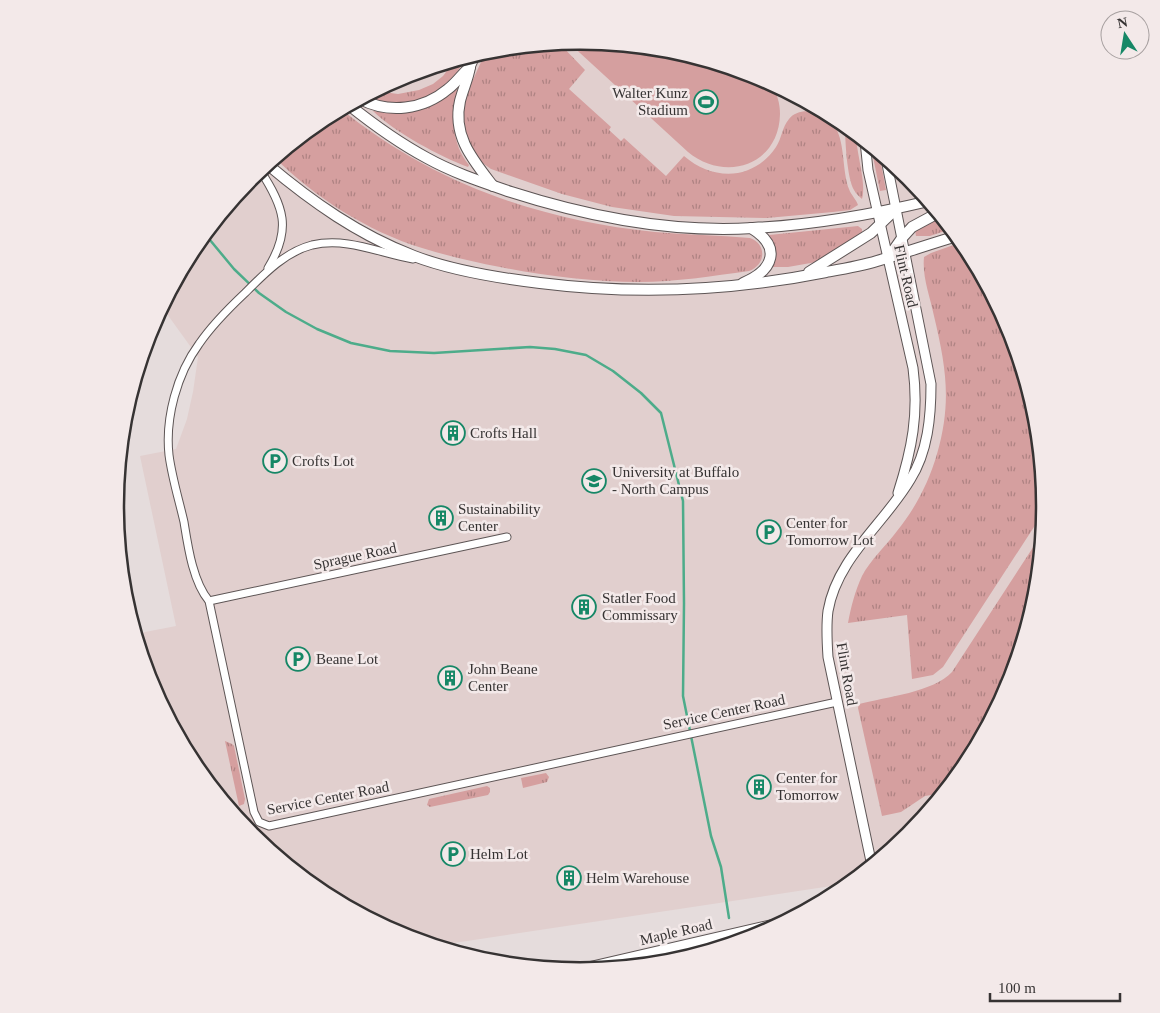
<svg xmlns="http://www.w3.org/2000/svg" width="1160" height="1013" viewBox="0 0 1160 1013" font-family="'Times New Roman',serif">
<defs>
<pattern id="grass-tufts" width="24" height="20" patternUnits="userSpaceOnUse" patternTransform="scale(1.25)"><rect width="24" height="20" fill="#d59f9f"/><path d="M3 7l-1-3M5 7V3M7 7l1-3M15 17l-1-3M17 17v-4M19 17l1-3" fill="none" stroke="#ae8282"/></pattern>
</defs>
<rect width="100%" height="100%" fill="#e5dcdc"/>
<!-- built -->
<path fill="#e1cfce" d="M580,41L671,50L758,77L839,120L909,178L967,248L1010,329L1036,416L1045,507L1036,598L1010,685L967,765L909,836L851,883L434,946L402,936L321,893L251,835L193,765L150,684L135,634L176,626L140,456L176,449L187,419L193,392L198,357L162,307L193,248L251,177L322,120L402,77L490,50Z"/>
<!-- grass -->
<g fill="url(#grass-tufts)">
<path d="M559,43L585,70L569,89L611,127L609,130L621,141L624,138L666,176L684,156C713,181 753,181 776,147C782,138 782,127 789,119C794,112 805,110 813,112C850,120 839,161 849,189C851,195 856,199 858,205L850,210L833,212L767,218L674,216L612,207L562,194L491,169L474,157L461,123L466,95L486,51Z"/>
<path d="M466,57C446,97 412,110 369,99L370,97L366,96L376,91L398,94L419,90L433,84L443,76L455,60Z"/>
<path d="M456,89L458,91C452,117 451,143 469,165L468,167C441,157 394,132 373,111C378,111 384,113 389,113C415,114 436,106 456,89Z"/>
<path d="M341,109C432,183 539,220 655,232C686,235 718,235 750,238C767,244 766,265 749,271C712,276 676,282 639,282C593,282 545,276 500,267C474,262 448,256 422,248C367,231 316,198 275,158L322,120Z"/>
<path d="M845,125L856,134C856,152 867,185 862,199C859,196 856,194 854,190C847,178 845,140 845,125Z"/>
<path d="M871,147L879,153L886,190L880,191Z"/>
<path d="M941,216L951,229L930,236H916L915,230Z"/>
<path d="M858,226L862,229V234L822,261L788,267H772C776,254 776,247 769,235Z"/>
<path d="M962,242L967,248L1010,329L1036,415L1034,430L1039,445L1045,507V510L943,667L933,675L912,679L907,615L848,623C851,607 855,591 862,576C871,559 886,546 897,531C915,509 929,482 937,454C952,402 946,367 934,316C930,296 922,277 924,257L931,253Z"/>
<path d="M1043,532L1036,598L1010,685L967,765L944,793L925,796L901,812L882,816L858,708L859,704C886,697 934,692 952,672Z"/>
<path d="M225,741L232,744L234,746L245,799L244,804L239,806Z"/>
<path d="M546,773L549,777L547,782L523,788L521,778Z"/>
<path d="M487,786L490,788V792L488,795L430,807L427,805L429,799Z"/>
</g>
<!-- garden -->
<path fill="#d59f9f" d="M580,41L671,50L758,77C763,79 768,81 771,85C777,92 780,104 780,114C779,165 726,183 688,152L568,42Z"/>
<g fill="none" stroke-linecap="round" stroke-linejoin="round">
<!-- stream -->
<path stroke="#4dac8a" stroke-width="2.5" d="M205,234L234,269L259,293L286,312L317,329L351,343L390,351L434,353L530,347L555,349L586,355L613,371L641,393L661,413L683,501L684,603L683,696L711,836L721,867L729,918"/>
<!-- minor casing -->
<g stroke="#5d5555" stroke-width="9">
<g id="minor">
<path d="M260,170C284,207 292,229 268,268"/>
<path d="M413,259C379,253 347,237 312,245C285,252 264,274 245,293C228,309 212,325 199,344C177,374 165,418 169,455C172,478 179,500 184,522C188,547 193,582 209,601L254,812L259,822L269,826L837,702"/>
<path d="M209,601L507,537"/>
</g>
</g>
<!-- tertiary casing -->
<g stroke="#5d5555" stroke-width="11">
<g id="tertiary">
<path d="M470,67L476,54"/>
<path d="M865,141L868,170L913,368C919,414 912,449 898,493"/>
<path d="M872,866L828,657C827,642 826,626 828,611C837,558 884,524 910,480C928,452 931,416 931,384L886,159"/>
</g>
</g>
<!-- secondary casing -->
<g stroke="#5d5555" stroke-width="12">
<g id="secondary">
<path d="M470,67C468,79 463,89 460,101C452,136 473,160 493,186"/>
<path d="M360,99C389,114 423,110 448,89C456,83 462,74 470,67"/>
<path d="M349,105C374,125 399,143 427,158C454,173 482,182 511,192C589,217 671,233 753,228C813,225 870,215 929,201"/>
<path d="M267,164C312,202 359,235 414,256C453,271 498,278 540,283C635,295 731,291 826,272C843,269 861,266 877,261C904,253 930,244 957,236"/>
<path d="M888,258L902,238L912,227L938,213"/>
<path d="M809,272L871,233L896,209"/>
<path d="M743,283C774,270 782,247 751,228"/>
<path d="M573,971L785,922"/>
</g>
</g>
<!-- minor -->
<use href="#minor" stroke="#fff" stroke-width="7"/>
<!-- tertiary -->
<use href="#tertiary" stroke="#fff" stroke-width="9"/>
<!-- secondary -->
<use href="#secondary" stroke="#fff" stroke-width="10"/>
</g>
<!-- icons -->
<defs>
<g id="stadium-ring" transform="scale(1.25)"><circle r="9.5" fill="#f3e9e9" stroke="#168766" stroke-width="1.5"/><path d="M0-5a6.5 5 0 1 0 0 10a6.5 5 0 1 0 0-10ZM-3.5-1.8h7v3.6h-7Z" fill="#168766"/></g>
<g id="building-ring" transform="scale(1.25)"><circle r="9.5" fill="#f3e9e9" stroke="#168766" stroke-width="1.5"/><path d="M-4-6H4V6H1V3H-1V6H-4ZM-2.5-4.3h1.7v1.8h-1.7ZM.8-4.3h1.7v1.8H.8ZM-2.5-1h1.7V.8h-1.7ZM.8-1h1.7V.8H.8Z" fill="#168766"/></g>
<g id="parking-ring" transform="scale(1.25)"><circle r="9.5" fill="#f3e9e9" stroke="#168766" stroke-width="1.5"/><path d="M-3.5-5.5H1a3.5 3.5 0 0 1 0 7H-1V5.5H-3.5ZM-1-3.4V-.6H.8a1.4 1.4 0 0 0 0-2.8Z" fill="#168766"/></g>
<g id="university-ring" transform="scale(1.25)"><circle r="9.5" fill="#f3e9e9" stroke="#168766" stroke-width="1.5"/><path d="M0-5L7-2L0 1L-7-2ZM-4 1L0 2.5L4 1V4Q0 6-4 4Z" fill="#168766"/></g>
</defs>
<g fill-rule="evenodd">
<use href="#stadium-ring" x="706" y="102"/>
<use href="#building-ring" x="453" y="433"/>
<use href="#parking-ring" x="275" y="461"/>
<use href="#university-ring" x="594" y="481"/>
<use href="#building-ring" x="441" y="518"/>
<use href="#parking-ring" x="769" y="532"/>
<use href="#building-ring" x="584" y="607"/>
<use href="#parking-ring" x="298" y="659"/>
<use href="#building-ring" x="450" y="678"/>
<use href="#building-ring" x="759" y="787"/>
<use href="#parking-ring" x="453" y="854"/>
<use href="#building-ring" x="569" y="878"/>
</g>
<g text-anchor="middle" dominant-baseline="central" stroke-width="5" stroke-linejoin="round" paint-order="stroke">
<!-- poi labels -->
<g font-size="15" fill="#363333" stroke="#f3e9e9" text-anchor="start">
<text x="688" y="93" text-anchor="end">Walter Kunz<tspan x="688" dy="17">Stadium</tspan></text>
<text x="470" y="433">Crofts Hall</text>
<text x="292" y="461">Crofts Lot</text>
<text x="612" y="472">University at Buffalo<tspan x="612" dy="17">- North Campus</tspan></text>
<text x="458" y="509">Sustainability<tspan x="458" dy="17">Center</tspan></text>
<text x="786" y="523">Center for<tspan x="786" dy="17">Tomorrow Lot</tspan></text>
<text x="602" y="598">Statler Food<tspan x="602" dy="17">Commissary</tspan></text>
<text x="316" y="659">Beane Lot</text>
<text x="468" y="669">John Beane<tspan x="468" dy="17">Center</tspan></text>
<text x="776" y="778">Center for<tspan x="776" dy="17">Tomorrow</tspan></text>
<text x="470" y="854">Helm Lot</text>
<text x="586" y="878">Helm Warehouse</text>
</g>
<!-- street labels -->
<g font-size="15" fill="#363333" stroke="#f3e9e9">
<text transform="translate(906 276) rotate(77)">Flint Road</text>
<text transform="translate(355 556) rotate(-12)">Sprague Road</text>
<text transform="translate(847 674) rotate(80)">Flint Road</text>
<text transform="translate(724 712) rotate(-12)">Service Center Road</text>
<text transform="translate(328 798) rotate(-11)">Service Center Road</text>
<text transform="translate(676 932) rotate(-13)">Maple Road</text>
</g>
</g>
<!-- crop -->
<path d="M0 0H1160V1013H0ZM124 506a456 456 0 1 1 912 0a456 456 0 1 1-912 0Z" fill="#f3e9e9" fill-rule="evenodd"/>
<path fill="none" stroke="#363333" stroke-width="2.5" d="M124 506a456 456 0 1 1 912 0a456 456 0 1 1-912 0Z"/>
<!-- north arrow -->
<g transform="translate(1125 35) rotate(348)"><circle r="24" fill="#f3e9e9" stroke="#a7a0a0"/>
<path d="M0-4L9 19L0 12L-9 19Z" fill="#168766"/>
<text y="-8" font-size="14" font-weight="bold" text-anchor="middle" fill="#363333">N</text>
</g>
<!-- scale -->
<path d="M990 993v8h130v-8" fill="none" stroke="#363333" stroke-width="2.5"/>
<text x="998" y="993" font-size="15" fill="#363333" stroke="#f3e9e9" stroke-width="4" paint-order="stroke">100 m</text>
</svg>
